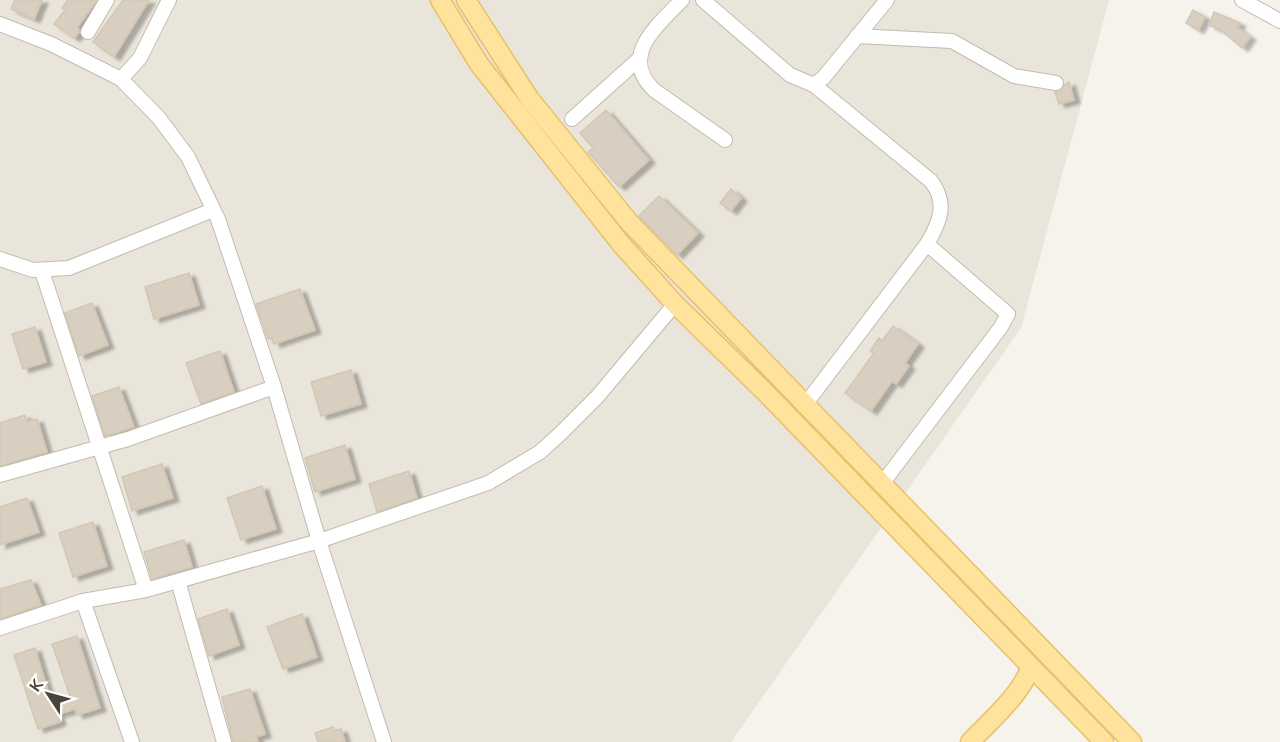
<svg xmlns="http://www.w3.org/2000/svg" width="1280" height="742" viewBox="0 0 1280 742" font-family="'Nunito Sans',sans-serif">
<defs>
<filter id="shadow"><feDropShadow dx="6" dy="3.5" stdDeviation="1.5" flood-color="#0004"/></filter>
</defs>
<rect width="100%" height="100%" fill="#f6f3ec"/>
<!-- residential -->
<path fill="#eae5da" d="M0,0H1109L1021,328L731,742H0Z"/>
<!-- building -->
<g fill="#d8cfc1" stroke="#d3c7b4" stroke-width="1.5" filter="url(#shadow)">
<path d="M15,0H42L34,19L11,9Z"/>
<path d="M68,0H97L78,26L79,32L74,38L54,24L65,10L62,8Z"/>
<path d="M123,0H149L114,57L93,42Z"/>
<path d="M1193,10L1205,17L1198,30L1186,23Z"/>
<path d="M1214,12L1240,23L1237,27L1250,37L1242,48L1222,31L1209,25Z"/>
<path d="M1069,82L1074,100L1059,104L1055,92Z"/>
<path d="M606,110L649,160L619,187L588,152L593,148L580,133Z"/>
<path d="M731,189L741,198L731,211L720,203Z"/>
<path d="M659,196L698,233L677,255L639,216Z"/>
<path d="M189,273L199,305L154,319L145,287Z"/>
<path d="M300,289L315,330L274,344L272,338L268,339L256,304Z"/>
<path d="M92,303L108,345L79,356L65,313Z"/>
<path d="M893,326L918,344L905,363L909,366L896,384L892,381L871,411L845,393L874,353L870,351L879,338L882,341Z"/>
<path d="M35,327L46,362L23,369L12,334Z"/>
<path d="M220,351L234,392L201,404L186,363Z"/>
<path d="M351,370L361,404L321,416L311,382Z"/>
<path d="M119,387L134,427L105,436L92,396Z"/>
<path d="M25,415L27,422L37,419L47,452L0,466V423Z"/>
<path d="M345,445L355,479L315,492L305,458Z"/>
<path d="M162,464L173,498L132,511L122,477Z"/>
<path d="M409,471L417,498L377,512L369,484Z"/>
<path d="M262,486L276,529L241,540L227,498Z"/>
<path d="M27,498L39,532L0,545V507Z"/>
<path d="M93,522L107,566L73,577L59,533Z"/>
<path d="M184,540L192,567L152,579L144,552Z"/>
<path d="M31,580L41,605L0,619V589Z"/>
<path d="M227,609L239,645L209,656L198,619Z"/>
<path d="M302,614L317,657L283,669L267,627Z"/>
<path d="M77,636L100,708L77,715L75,709L58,714L60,722L38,729L14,655L35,648L52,705L71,699L52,644Z"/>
<path d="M250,689L265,734L256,737L258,742H233L222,697Z"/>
<path d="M333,727L334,731L341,729L345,742H318L315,733Z"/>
</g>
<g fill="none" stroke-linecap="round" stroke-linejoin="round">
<!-- minor casing -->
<g stroke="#c2bbae" stroke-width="16">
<g id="minor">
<path d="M682,0C657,26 619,56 654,90L725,140"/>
<path d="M703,0L790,75L814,85L824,77L887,0"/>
<path d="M1242,0L1280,21"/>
<path d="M0,24L51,44L121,79L159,118L188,157L218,219L274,387L319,541L384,742"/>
<path d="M88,32L107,0"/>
<path d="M857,36L952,41L1014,76L1056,83"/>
<path d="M121,79L140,58L169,0"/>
<path d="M572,119L639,59"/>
<path d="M0,259L33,270L69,268L213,210"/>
<path d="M42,271L146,590"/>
<path d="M804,406L927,244C940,222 948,203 931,181L814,85"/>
<path d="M0,475L128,439L274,387"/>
<path d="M881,485L1001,327L1008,314L927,244"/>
<path d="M178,581L224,742"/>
<path d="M83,601L132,742"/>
<path d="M0,628L83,601L146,590L319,541L488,483L540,452L560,434L597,397L675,304"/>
</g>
</g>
<!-- major casing -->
<g stroke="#e6c16a" stroke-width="21">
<g id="major">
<path d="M440,0L479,64L621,244L675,304L765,392L1104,742"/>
<path d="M466,0L529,98L629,222L1132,742"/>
<path d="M970,742C991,720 1019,697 1031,667"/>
</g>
</g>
<!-- minor -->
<use href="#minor" stroke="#fff" stroke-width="14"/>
<!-- major -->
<use href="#major" stroke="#ffe39c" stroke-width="18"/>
</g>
<!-- north arrow -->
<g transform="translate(48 694) rotate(306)" stroke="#ffffff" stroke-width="4.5" paint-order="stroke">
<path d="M0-4.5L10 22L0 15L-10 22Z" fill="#4b4439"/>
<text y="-9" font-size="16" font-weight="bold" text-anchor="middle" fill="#4b4439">K</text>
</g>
</svg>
